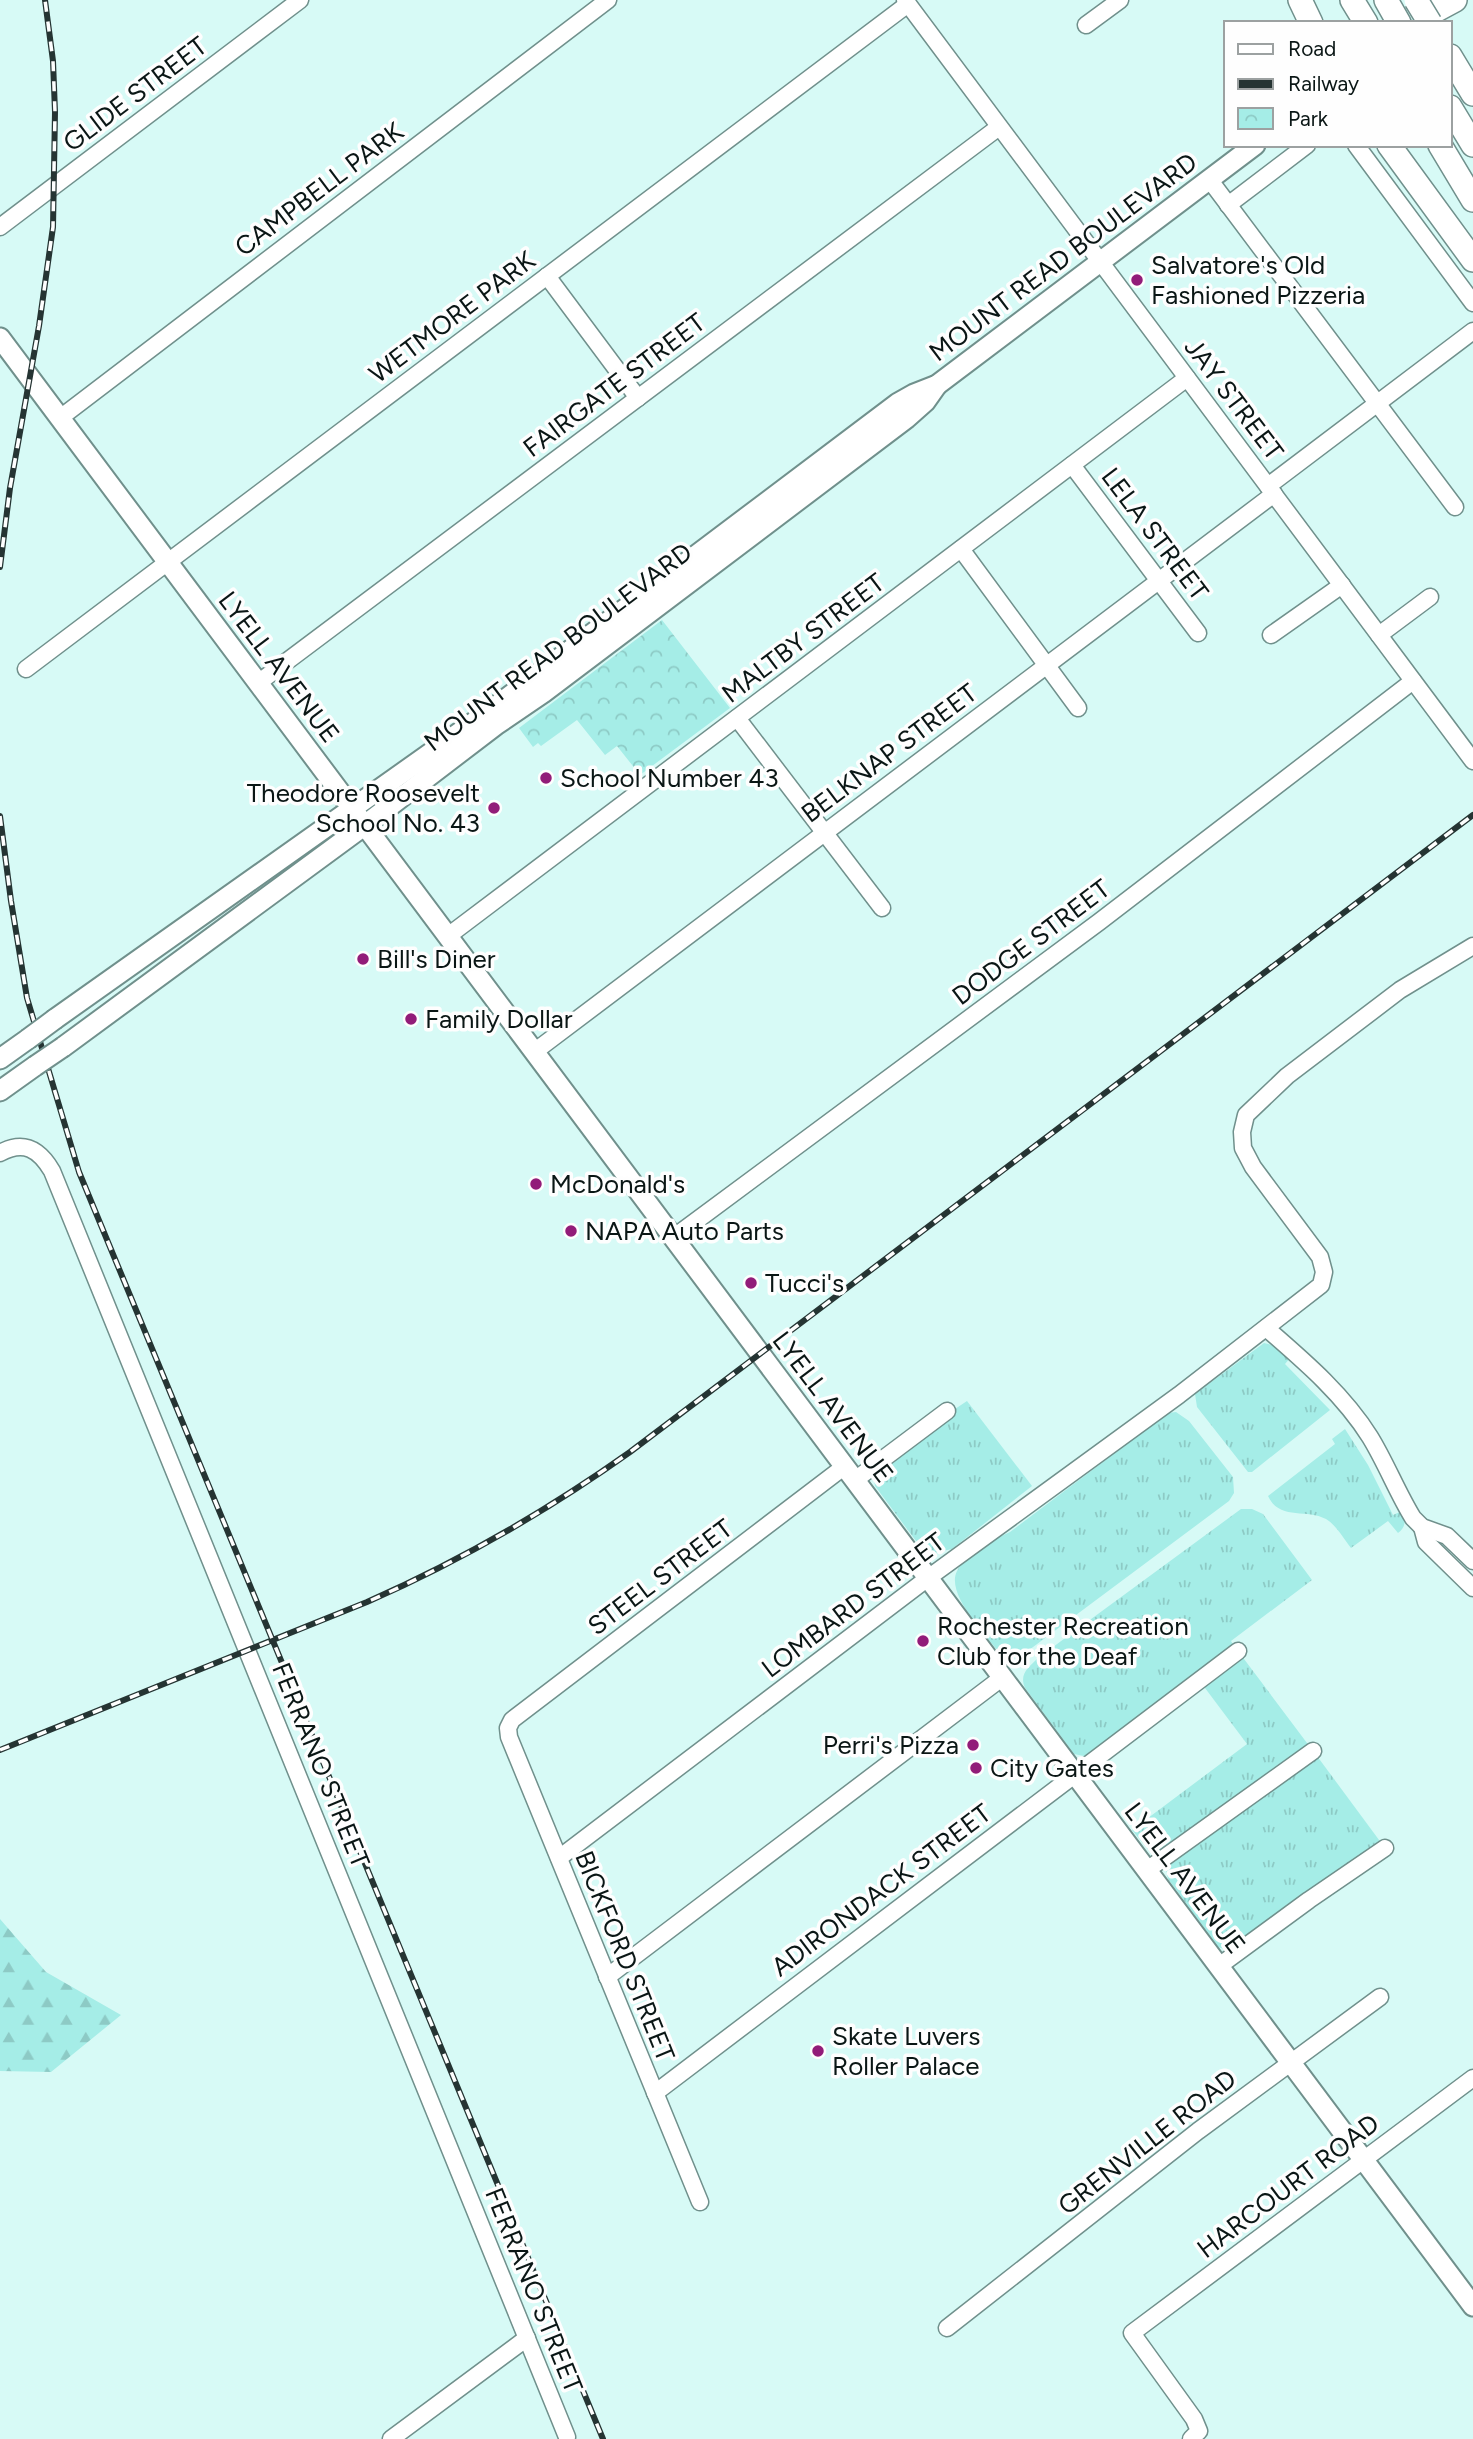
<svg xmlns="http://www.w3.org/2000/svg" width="1473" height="2439" viewBox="0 0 1473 2439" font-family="Figtree,sans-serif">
<defs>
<pattern id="grass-tufts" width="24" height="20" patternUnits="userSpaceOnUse" patternTransform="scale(1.75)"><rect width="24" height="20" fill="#a5ede7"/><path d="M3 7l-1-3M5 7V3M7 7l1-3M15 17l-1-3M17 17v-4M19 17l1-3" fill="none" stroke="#8dcac5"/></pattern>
<pattern id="forest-firs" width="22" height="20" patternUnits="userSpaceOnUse" patternTransform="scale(1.75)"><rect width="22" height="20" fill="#a5ede7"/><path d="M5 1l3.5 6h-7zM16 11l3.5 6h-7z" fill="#8dcac5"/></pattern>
<pattern id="park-crowns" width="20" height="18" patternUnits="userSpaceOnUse" patternTransform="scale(1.75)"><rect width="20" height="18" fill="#a5ede7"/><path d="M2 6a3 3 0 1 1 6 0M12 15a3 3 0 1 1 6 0" fill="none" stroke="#8dcac5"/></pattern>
</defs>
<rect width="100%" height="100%" fill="#d7faf6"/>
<!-- grass -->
<g fill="url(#grass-tufts)">
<path d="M1264,1343L1276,1346L1291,1357L1285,1364L1330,1410L1252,1472H1248L1197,1407L1195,1394Z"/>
<path d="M967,1401L1032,1486L952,1549L934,1553L919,1545L875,1486L874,1479L878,1472L949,1413Z"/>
<path d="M1176,1412L1189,1421L1233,1477L1234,1493L1229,1501L1021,1656L1008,1659L1002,1656C987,1637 945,1594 957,1571C961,1563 970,1557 977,1552C988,1544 998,1537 1010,1532L1168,1413Z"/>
<path d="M1345,1429L1368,1465L1393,1515L1402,1511C1406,1520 1406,1527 1398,1533L1388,1521L1351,1548C1344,1539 1336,1525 1326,1519C1306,1508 1280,1521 1268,1496L1335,1444L1332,1439Z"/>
<path d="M1241,1509H1252L1263,1514L1312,1580L1231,1641L1234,1646L1090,1754L1084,1756L1074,1754L1025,1688C1019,1674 1028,1668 1038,1658Z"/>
<path d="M1241,1655L1310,1747L1160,1852H1150L1132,1830L1247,1744L1202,1684Z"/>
<path d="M1317,1756L1382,1844L1233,1948L1227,1950L1218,1947L1168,1879L1166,1871L1168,1864Z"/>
</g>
<!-- forest -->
<path fill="url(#forest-firs)" d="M0,1919L46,1972L121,2015L51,2072L0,2071Z"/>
<!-- park -->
<path fill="url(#park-crowns)" d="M662,620L730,708L640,775L617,746L605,755L577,720L541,746L538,743L533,747L519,728Z"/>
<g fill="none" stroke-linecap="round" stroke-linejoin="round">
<!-- minor casing -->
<g stroke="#70908c" stroke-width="19">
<g id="minor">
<path d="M905,0L1473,761"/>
<path d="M1086,25L1120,0"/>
<path d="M1356,145L1473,303"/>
<path d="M1209,179L1455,507"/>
<path d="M1228,205L1307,145"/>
<path d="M0,227L300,0"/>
<path d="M547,276L638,398"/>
<path d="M60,418L608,0"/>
<path d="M1072,465L1198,633"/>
<path d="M1268,486L1473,331"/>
<path d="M961,549L1078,708"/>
<path d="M1271,635L1342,585"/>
<path d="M1379,635L1430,597"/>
<path d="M26,669L908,4"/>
<path d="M258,683L999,127"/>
<path d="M737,718L882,908"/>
<path d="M448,936L1187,378"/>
<path d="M534,1052L1274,494"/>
<path d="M0,1153C24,1140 39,1149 52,1171L567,2437"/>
<path d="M673,1238L1099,922L1413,681"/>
<path d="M1266,1328C1304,1361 1343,1394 1370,1437C1386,1463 1397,1492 1413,1518L1422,1527L1447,1536L1473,1561"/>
<path d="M855,1480L947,1411"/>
<path d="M1422,1527L1426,1542L1473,1588"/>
<path d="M559,1858L928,1578L1179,1395L1321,1285L1324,1272L1320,1257L1253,1167L1243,1148L1242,1132L1246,1115L1287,1076L1400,990L1473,946"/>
<path d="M1147,1870L1313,1751"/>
<path d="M1219,1966L1309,1900L1385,1848"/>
<path d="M607,1977L1003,1677"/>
<path d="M655,2093L1238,1651"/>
<path d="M700,2202L509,1737L508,1728L512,1720L845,1466"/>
<path d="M947,2328L1198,2131L1380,1997"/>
<path d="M391,2439L527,2338"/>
<path d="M1191,2439L1199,2431L1194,2419L1132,2333L1473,2078"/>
</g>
</g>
<!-- major casing -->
<g stroke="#70908c" stroke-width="23">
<g id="major">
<path d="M0,338L1473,2306"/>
<path d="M55,1019L487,713L898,403L914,394L937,385L1255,145"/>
<path d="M63,1047L365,825L496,725L543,693L907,418L925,402L937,385"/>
<path d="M0,1059L28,1039"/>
<path d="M0,1091L35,1066"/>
</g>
</g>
<!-- highway casing -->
<g stroke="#70908c" stroke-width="26">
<g id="highway">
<path d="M1300,0L1311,23"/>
<path d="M1352,0L1366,23"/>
<path d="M1386,0L1399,23"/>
<path d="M1429,14L1455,0"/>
<path d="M1450,56L1473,94"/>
<path d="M1450,107L1473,145"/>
<path d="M1389,145L1473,260"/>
<path d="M1440,145L1473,200"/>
</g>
</g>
<!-- minor -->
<use href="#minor" stroke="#fff" stroke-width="16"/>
<!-- major -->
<use href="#major" stroke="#fff" stroke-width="19"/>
<!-- highway -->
<use href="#highway" stroke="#fff" stroke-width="23"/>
<!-- rail casing -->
<g stroke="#253433" stroke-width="6">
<g id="rail">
<path d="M0,567L10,488L39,326L53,227L55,112L53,61L45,0"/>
<path d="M0,816L11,901L27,998L79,1172L603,2439"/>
<path d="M0,1750L367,1602C460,1561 547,1511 630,1452L1473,815"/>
</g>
</g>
<!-- rail -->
<use href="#rail" stroke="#fefefe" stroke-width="3.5" stroke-dasharray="10" stroke-linecap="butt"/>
<!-- major-bridge casing -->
<g stroke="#70908c" stroke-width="23" stroke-linecap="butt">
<g id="major-bridge">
<path d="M28,1039L55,1019"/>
<path d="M35,1066L63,1047"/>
</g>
</g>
<!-- highway-bridge casing -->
<g stroke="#70908c" stroke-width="26" stroke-linecap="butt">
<path id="highway-bridge" d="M1416,0L1430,23"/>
</g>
<!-- major-bridge -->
<use href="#major-bridge" stroke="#fff" stroke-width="19"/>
<!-- highway-bridge -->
<use href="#highway-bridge" stroke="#fff" stroke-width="23"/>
</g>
<!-- markers -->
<g fill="#921c79" stroke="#fefefe" stroke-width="2.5">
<circle cx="1137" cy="280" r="7"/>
<circle cx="546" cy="778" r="7"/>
<circle cx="494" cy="808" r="7"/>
<circle cx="363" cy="959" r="7"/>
<circle cx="411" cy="1019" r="7"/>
<circle cx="536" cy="1184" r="7"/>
<circle cx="571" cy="1231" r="7"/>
<circle cx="751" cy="1283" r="7"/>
<circle cx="923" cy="1641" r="7"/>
<circle cx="973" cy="1745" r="7"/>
<circle cx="976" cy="1768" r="7"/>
<circle cx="818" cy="2051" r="7"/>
</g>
<g text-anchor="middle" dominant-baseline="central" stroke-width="7" stroke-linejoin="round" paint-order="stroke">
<!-- street labels -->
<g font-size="26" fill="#0a1615" stroke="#fefefe">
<text transform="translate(135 94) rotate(-37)">GLIDE STREET</text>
<text transform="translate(319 189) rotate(-37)">CAMPBELL PARK</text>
<text transform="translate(1063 257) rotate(-37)">MOUNT READ BOULEVARD</text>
<text transform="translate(452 317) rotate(-37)">WETMORE PARK</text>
<text transform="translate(614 385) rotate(-37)">FAIRGATE STREET</text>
<text transform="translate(1234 399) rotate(53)">JAY STREET</text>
<text transform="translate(1155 534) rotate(53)">LELA STREET</text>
<text transform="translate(803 638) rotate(-37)">MALTBY STREET</text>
<text transform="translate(558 647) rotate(-37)">MOUNT READ BOULEVARD</text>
<text transform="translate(279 667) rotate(53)">LYELL AVENUE</text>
<text transform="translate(889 753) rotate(-37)">BELKNAP STREET</text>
<text transform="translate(1031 942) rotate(-37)">DODGE STREET</text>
<text transform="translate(833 1407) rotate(53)">LYELL AVENUE</text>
<text transform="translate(660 1577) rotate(-37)">STEEL STREET</text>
<text transform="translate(853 1605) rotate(-37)">LOMBARD STREET</text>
<text transform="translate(321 1765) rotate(68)">FERRANO STREET</text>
<text transform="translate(1185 1878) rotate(53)">LYELL AVENUE</text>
<text transform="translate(881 1890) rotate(-37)">ADIRONDACK STREET</text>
<text transform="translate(625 1956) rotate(68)">BICKFORD STREET</text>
<text transform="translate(1147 2142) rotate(-38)">GRENVILLE ROAD</text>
<text transform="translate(1288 2186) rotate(-37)">HARCOURT ROAD</text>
<text transform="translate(534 2290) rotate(68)">FERRANO STREET</text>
</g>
<!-- poi labels -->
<g font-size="26" fill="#0a1615" stroke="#fefefe" text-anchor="start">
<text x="1151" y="265">Salvatore's Old<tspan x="1151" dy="30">Fashioned Pizzeria</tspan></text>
<text x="560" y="778">School Number 43</text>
<text x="480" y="793" text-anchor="end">Theodore Roosevelt<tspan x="480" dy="30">School No. 43</tspan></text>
<text x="377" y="959">Bill's Diner</text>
<text x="425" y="1019">Family Dollar</text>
<text x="550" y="1184">McDonald's</text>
<text x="585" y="1231">NAPA Auto Parts</text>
<text x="765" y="1283">Tucci's</text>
<text x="937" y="1626">Rochester Recreation<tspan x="937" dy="30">Club for the Deaf</tspan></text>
<text x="959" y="1745" text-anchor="end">Perri's Pizza</text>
<text x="990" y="1768">City Gates</text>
<text x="832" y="2036">Skate Luvers<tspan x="832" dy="30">Roller Palace</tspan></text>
</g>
</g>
<!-- legend -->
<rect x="1224" y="21" width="228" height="126" fill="#fefefe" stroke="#9ca1a1" stroke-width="2"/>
<rect x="1238" y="44" width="35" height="10" fill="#ffffff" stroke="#9ca1a1" stroke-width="2"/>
<text x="1288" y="56" font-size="21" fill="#0a1615">Road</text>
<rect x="1238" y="79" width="35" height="10" fill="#253433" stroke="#9ca1a1" stroke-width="2"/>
<text x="1288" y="91" font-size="21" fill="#0a1615">Railway</text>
<rect x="1238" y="108" width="35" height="21" fill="url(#park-crowns)" stroke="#9ca1a1" stroke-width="2"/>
<text x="1288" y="126" font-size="21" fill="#0a1615">Park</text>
</svg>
